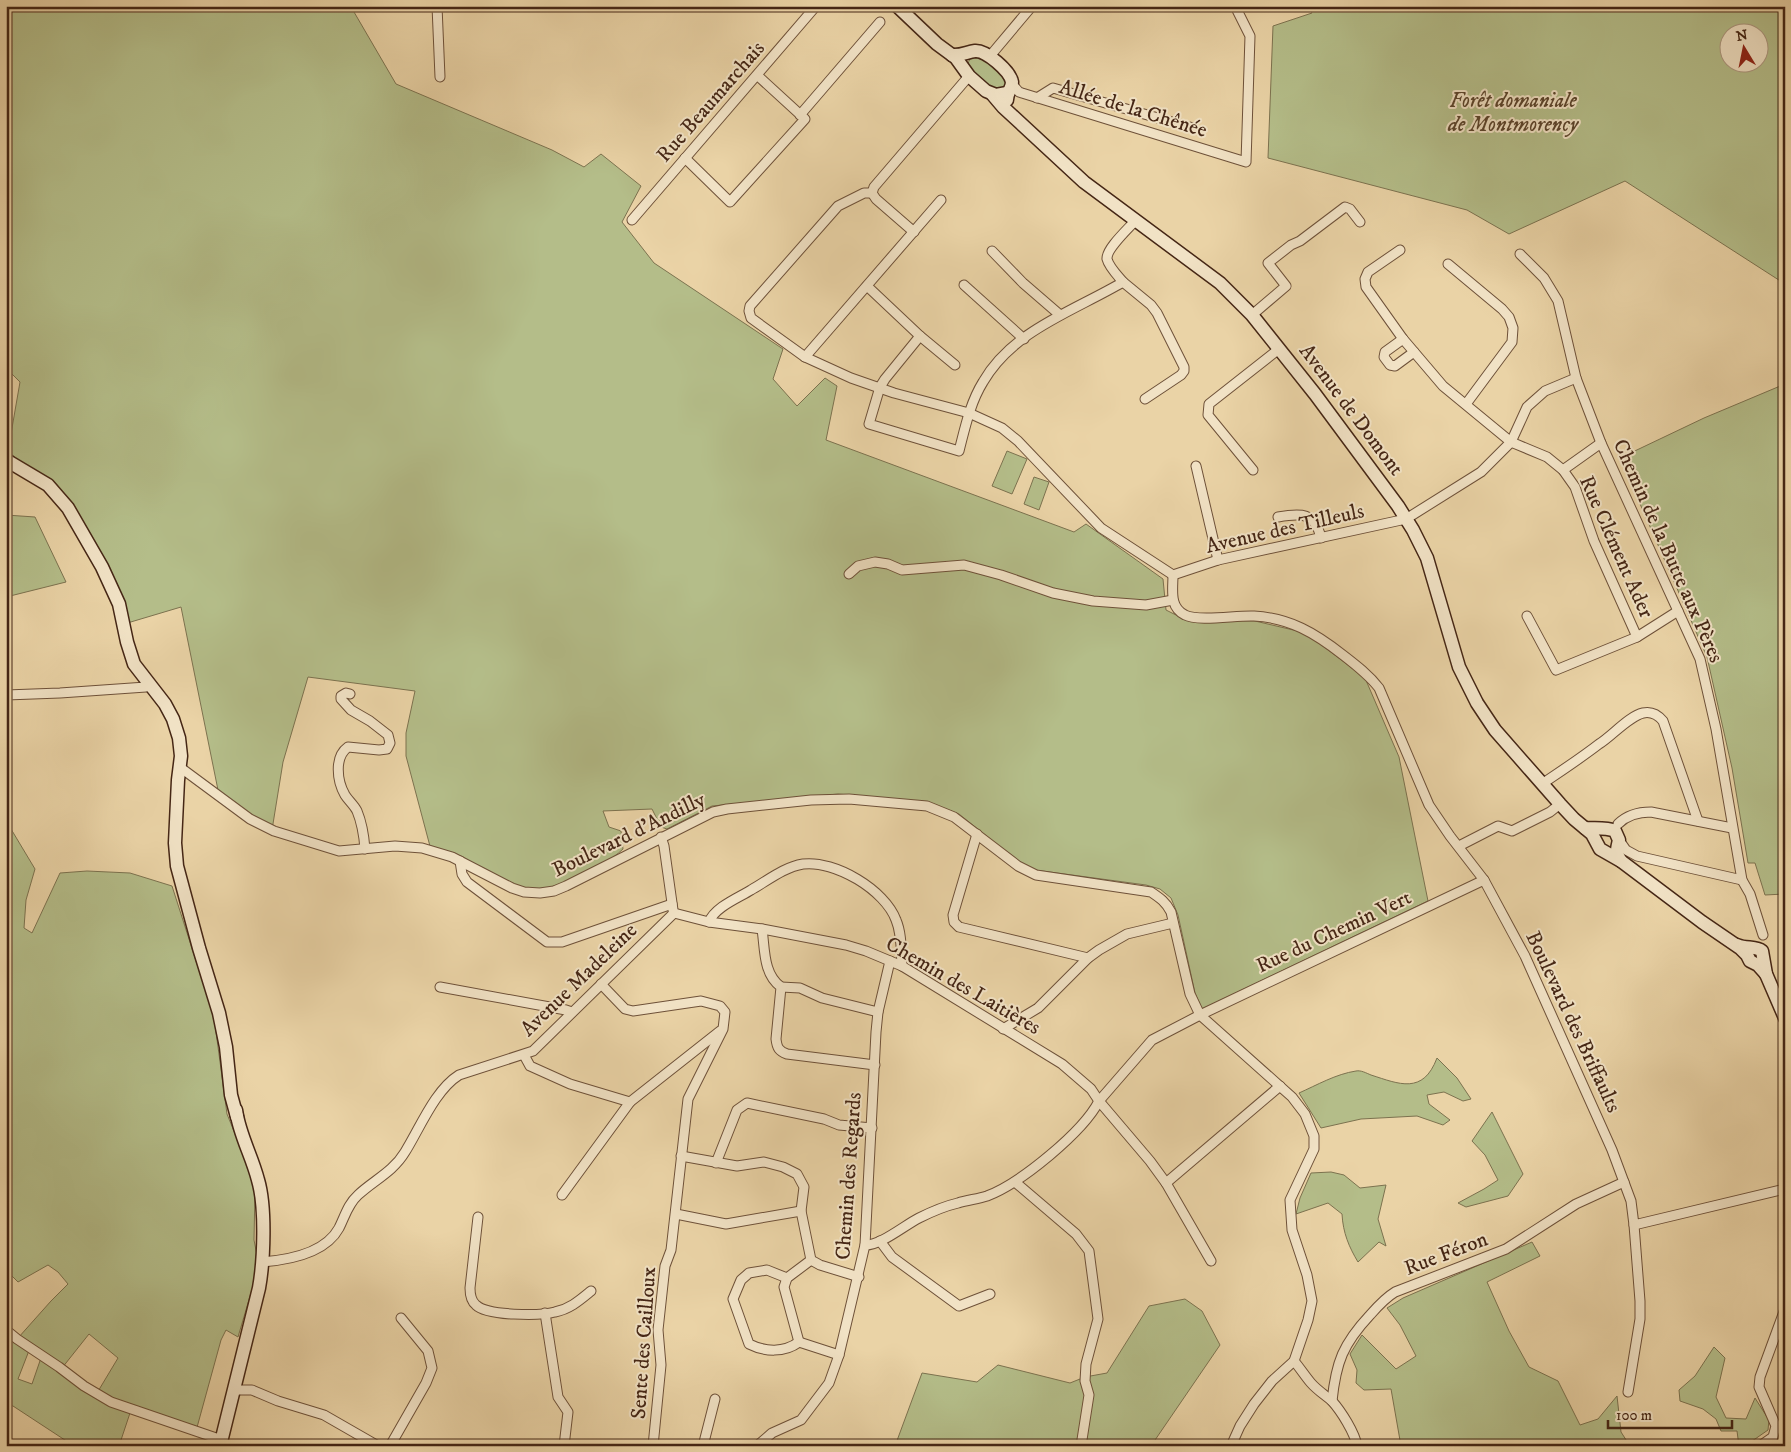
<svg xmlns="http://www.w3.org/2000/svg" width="1791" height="1452" viewBox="0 0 1791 1452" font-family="'IM FELL DW Pica',serif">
<rect width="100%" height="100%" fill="#ead3a6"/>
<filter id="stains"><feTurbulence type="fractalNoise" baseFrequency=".004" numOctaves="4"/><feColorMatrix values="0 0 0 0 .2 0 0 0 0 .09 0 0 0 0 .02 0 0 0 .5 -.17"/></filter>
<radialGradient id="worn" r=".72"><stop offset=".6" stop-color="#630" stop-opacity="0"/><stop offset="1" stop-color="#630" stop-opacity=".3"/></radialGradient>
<!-- green -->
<g fill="#b4bd89" stroke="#7c724f" fill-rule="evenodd">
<path d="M6,6H354V12L396,84L552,150L584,167L601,154L641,186L622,222L654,263L783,349L773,379L797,406L825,378L837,386L826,440L1074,532L1086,524L1163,579L1166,610L1184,619L1255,621L1306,633L1365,678L1399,757L1428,901L1202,1009L1195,993L1178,915L1171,898L1160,889L1146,885L1035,870L1019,862L959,814L927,802L838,794L712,806L667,829L661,827L652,809L603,811L609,827L621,831L623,849C600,871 556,889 524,892L431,850L406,756V733L415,691L308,677L283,762L272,830L219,795L181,607L124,624L80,528L38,478L8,451L20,382L6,368Z"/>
<path d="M1307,6H1785V284L1625,181L1509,234L1467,210L1268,158L1273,26L1312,13ZM1728,32H1758V62H1728Z"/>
<path d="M972,57H981C991,65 1006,73 1006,87L996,92C987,85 958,69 972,57Z"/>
<path d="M1785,384V894L1765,895L1755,863H1748L1732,768L1707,657L1620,458L1704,418Z"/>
<path d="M1007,451L1027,459L1012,494L992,486Z"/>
<path d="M1034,477L1049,482L1039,510L1024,504Z"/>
<path d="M6,515L35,517L66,582L6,597Z"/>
<path d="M6,815L11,829L35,869L26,900L24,928L32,933L60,873L87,871L130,873L172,886L214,1017L227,1114L250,1171L255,1188L254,1240L259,1266L238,1337L226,1330L221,1340L196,1431L131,1410L119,1446H74L13,1406L6,1404V1329L18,1338L51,1301L68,1284L58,1272L48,1265L18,1282L11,1275L6,1277ZM89,1334L118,1358L97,1393L62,1368ZM30,1348L42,1355L32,1384L18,1379Z"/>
<path d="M1437,1058L1457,1078L1471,1099L1463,1101L1444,1092L1427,1095L1429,1104L1450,1120L1443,1125L1417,1116L1361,1119L1321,1128L1299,1093C1317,1085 1336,1074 1356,1071C1361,1070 1366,1073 1371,1075C1399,1084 1423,1095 1437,1058Z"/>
<path d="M1492,1112L1523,1174L1508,1196L1466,1207L1458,1203L1484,1189L1498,1180L1485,1155L1472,1141Z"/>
<path d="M1331,1172L1344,1175L1360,1188L1386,1185L1378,1219L1386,1246L1379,1242L1358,1262C1349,1247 1343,1233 1342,1214L1328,1203L1296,1214L1300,1198L1311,1173Z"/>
<path d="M1532,1242L1540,1256L1487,1282L1509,1331L1529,1367L1558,1381L1580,1425L1598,1419L1617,1396L1621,1432L1630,1446H1401L1391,1389L1364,1390L1356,1383L1357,1370L1350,1354L1362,1335L1396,1369L1416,1356L1400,1325L1387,1308L1403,1298Z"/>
<path d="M1185,1299L1202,1311L1220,1345L1153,1443L1155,1446H895L922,1373L977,1382L998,1365L1070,1383L1085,1377L1107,1373L1149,1306Z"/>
<path d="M1714,1347L1725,1358L1716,1397L1726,1418L1746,1419L1755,1398L1769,1420L1768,1430L1745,1446H1739L1737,1431H1721L1716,1419L1703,1409L1680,1401L1679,1390L1695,1376Z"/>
</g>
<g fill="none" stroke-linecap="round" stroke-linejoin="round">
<!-- street casing -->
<g stroke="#6e5139" stroke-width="11">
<g id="street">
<path d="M437,6L440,77"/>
<path d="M990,56L1032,6"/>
<path d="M1012,84L1019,92L1022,93L1246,162L1250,36L1235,6"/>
<path d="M1037,98L1053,88L1193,128"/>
<path d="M800,115L880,22"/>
<path d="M685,158L730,202L805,119L758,76"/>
<path d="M872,193H864L838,206L750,306L749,311L751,318L805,357L851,378L894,393L969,413L1002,428L1018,441L1101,528L1173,575"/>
<path d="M872,193L874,187L969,76"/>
<path d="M872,193L876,199L914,232"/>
<path d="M632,220L816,6"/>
<path d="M1400,250L1368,272L1365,279L1366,287L1403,339L1443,386L1511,442L1547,457L1563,470L1575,487L1594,541L1637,637"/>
<path d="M992,251L1023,283L1060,315"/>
<path d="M1520,254L1544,278L1558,301L1576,378L1601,443L1700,659L1716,729L1742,880L1750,894L1763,935"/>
<path d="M1448,264L1502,309L1509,317L1513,328L1512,342L1466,404"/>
<path d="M1123,282L1151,305L1157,313L1184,367V371L1181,375L1145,399"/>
<path d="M964,285L1024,339"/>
<path d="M867,286L920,336L955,365"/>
<path d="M1252,315L1286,286L1268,263L1291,245L1300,241L1345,207L1350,209L1360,222"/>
<path d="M920,336L885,379L880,387L869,424L959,451C965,428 970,403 983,382C1013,330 1074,311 1123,282C1118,276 1109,267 1107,259C1106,249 1128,229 1135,221"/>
<path d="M1403,339L1385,352L1384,357L1390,365L1395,366L1414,352"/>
<path d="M805,357L941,200"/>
<path d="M1196,466L1218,560"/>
<path d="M1253,470L1208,415L1209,404L1279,349"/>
<path d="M1563,470L1601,443"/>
<path d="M1278,517C1301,513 1315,512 1321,538"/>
<path d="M849,574L858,566L875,562L888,564L902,570L964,565L1001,575L1053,593L1093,601L1146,605L1173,600"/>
<path d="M1173,575C1173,590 1169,607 1185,615C1198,622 1237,615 1254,616C1290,618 1315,633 1343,655C1356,665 1369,675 1379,688L1429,805L1450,836L1484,880L1525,956L1612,1150L1631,1201L1634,1225L1785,1189"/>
<path d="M1173,575L1218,560L1406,519L1481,472L1511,442L1527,407L1545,391L1576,378"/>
<path d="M1527,616L1556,670L1637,637L1678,611"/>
<path d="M350,694L346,693L341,696V699L351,710L370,721L388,735L390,743L387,749L379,750L348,747C334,757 337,781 345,795C348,800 354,805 357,811C362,823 364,836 365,849"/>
<path d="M6,695L60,693L146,687L149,685"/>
<path d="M181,768L250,819L274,831L339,851L395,846L422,848L452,857L512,888L524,892L540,893L554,891L566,886L713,812L727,809L811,800L849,799L927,806L954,817L1018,866L1036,875L1151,892C1160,898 1166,902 1171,912L1190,994L1200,1015L1292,1097L1305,1114L1314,1136V1149L1290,1200L1292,1230L1307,1275L1312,1301L1308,1320L1294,1361L1272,1381L1254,1404L1240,1426L1231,1446"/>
<path d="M1542,784C1561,771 1581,758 1599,744C1612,736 1629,716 1643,713C1652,711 1658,715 1663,721L1698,821"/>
<path d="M1618,824C1627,815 1639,812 1651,812L1732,828"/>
<path d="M977,834L953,915L954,922L959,927L1088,958"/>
<path d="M661,837L664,846L673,910"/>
<path d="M1619,840L1626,850L1637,856L1742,880"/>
<path d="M1459,846L1498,826L1512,831L1550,812L1560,804"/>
<path d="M460,861L462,874L467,882L547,942H562L672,904"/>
<path d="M674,913L709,922L762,929L846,945L866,951L902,966L1062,1064L1091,1089L1099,1101L1150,1161L1166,1183L1211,1261"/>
<path d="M709,922C715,907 738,898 751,890C767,881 784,867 803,864C835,860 885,890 896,920C902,934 901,951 902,966"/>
<path d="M762,929C765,949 763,974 781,987L776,1039C777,1048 779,1051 787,1054L875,1065"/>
<path d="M601,984L625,1009L633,1011L701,1001L720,1006L725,1012L723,1029L688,1099L671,1250L665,1266L658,1330L661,1365L653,1446"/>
<path d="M440,987L566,1010L572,1012"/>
<path d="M781,987L800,988L822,998L878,1012"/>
<path d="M1003,1029L1038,1008L1088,958L1099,950L1127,934L1173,923"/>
<path d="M524,1055L530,1066L570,1084L630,1102L720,1031"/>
<path d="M681,1156L737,1166L764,1162L783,1167L797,1174L804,1187L801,1211L811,1260L820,1265L859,1277"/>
<path d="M716,1163L737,1110L747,1103L824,1119L839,1125L872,1128"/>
<path d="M1015,1182L1076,1234L1089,1251L1098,1319L1086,1364L1085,1381L1089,1395L1081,1446"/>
<path d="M1166,1183L1280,1086"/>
<path d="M562,1195L630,1102"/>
<path d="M676,1214L726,1224L801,1211"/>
<path d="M478,1217L470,1288C470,1294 471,1301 476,1305C487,1316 540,1316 555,1312C570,1309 580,1300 591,1291"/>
<path d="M880,1241L892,1257L959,1306L990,1294"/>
<path d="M865,1245C880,1246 905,1225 919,1218C931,1212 945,1206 958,1203C967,1200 978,1199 987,1196C1021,1183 1083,1132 1099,1101L1152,1040L1200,1015L1484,880"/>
<path d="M262,1262C288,1260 325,1254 339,1228C345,1216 348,1204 358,1195C374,1180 393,1172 405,1152C420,1128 435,1090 459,1075L533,1051L674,913"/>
<path d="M787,1278L767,1270L749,1273L741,1280L733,1299L749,1344C765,1352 784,1353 799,1342L839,1355"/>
<path d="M545,1313L558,1397L568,1412L564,1446"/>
<path d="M6,1330L17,1339L59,1367L84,1386L111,1402L222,1440"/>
<path d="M799,1342L784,1287L787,1278L811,1260"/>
<path d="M1294,1361C1300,1368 1305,1376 1311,1383C1317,1390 1325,1395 1332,1401C1341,1411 1355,1433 1357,1446"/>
<path d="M234,1390H252L278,1401L324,1415L378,1446"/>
<path d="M1628,1392L1640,1319V1301L1634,1225"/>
<path d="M1332,1401C1336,1362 1343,1344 1370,1315C1378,1306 1385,1298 1395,1292L1506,1249L1576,1204L1624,1182"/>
<path d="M390,1446L426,1383L432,1368L428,1351L401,1318"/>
<path d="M703,1446L715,1399"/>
<path d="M757,1446L772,1433L801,1420L829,1383L839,1355L865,1245L876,1032L878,1012L890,961"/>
<path d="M1760,1446L1773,1437L1776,1426L1759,1387L1760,1377L1785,1309"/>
</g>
</g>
<!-- secondary casing -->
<g stroke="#452615" stroke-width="15">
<g id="secondary">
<path d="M897,6L937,44L956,58L969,76L986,91L996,95L1007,93"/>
<path d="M952,55C961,56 967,52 975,51C986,50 1010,71 1012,82C1012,89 1007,92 1007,100"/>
<path d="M992,94L1003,107L1084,182L1220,283L1252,315L1315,394L1398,506L1413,530L1427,558L1459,667L1477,703L1495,730L1560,804L1574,819L1592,834L1600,849L1621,861L1702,922L1740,948L1747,955L1750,961L1758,965L1766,974"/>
<path d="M6,460L48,485L68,508L102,567L119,604L127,642L134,664L165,704L173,719L179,738L181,756L178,780L175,843L177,866L199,948L219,1013L226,1047L231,1095L237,1117"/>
<path d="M1585,828C1594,829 1606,827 1615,831L1619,840C1617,849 1615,853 1621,861"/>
<path d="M1737,945C1746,949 1756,946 1762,951L1766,974L1785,1018"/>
<path d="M220,1446L259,1288C264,1260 266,1207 258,1180C252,1156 239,1134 236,1110"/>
</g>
</g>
<!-- street -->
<use href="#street" stroke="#f1e2c5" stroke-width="9"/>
<!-- secondary -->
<use href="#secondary" stroke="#f1e2c5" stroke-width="12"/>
</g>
<g text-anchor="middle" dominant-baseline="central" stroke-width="4" stroke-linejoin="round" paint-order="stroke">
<!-- park labels -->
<g font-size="21" font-style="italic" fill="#5b442c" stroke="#f1e2c5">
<text x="1513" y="101">Forêt domaniale<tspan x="1513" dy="24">de Montmorency</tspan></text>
</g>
<!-- street labels -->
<g font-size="21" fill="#452615" stroke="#f1e2c5">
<text transform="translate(711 102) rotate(-49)">Rue Beaumarchais</text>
<text transform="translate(1133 109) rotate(17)">Allée de la Chênée</text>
<text transform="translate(1351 410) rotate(53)">Avenue de Domont</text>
<text transform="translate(1285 529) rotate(-13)">Avenue des Tilleuls</text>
<text transform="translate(1616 547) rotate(66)">Rue Clément Ader</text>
<text transform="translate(1668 551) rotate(66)">Chemin de la Butte aux Pères</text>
<text transform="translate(629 835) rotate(-26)">Boulevard d'Andilly</text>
<text transform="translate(1334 932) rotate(-25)">Rue du Chemin Vert</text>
<text transform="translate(579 980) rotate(-44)">Avenue Madeleine</text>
<text transform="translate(963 986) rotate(30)">Chemin des Laitières</text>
<text transform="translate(1573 1022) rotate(65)">Boulevard des Briffaults</text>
<text transform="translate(849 1176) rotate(-86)">Chemin des Regards</text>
<text transform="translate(1446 1254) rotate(-21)">Rue Féron</text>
<text transform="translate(644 1343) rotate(-86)">Sente des Cailloux</text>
</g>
</g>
<!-- margin -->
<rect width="1791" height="1452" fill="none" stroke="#ead3a6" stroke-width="25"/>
<rect x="8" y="8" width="1776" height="1437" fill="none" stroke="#452615" stroke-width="2.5"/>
<rect x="12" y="12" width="1766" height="1427" fill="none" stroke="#452615"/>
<!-- north arrow -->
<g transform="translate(1744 48) rotate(350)"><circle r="24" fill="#f1e2c5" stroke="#ac977f"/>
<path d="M0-4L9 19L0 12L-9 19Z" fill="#8f2418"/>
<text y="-8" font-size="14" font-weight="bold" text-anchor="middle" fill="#452615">N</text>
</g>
<!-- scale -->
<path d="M1608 1420v8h124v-8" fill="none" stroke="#452615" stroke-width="2.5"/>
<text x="1616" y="1420" font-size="15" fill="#452615" stroke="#f1e2c5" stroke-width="4" paint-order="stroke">100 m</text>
<rect width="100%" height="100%" filter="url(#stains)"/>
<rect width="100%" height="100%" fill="url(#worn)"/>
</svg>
